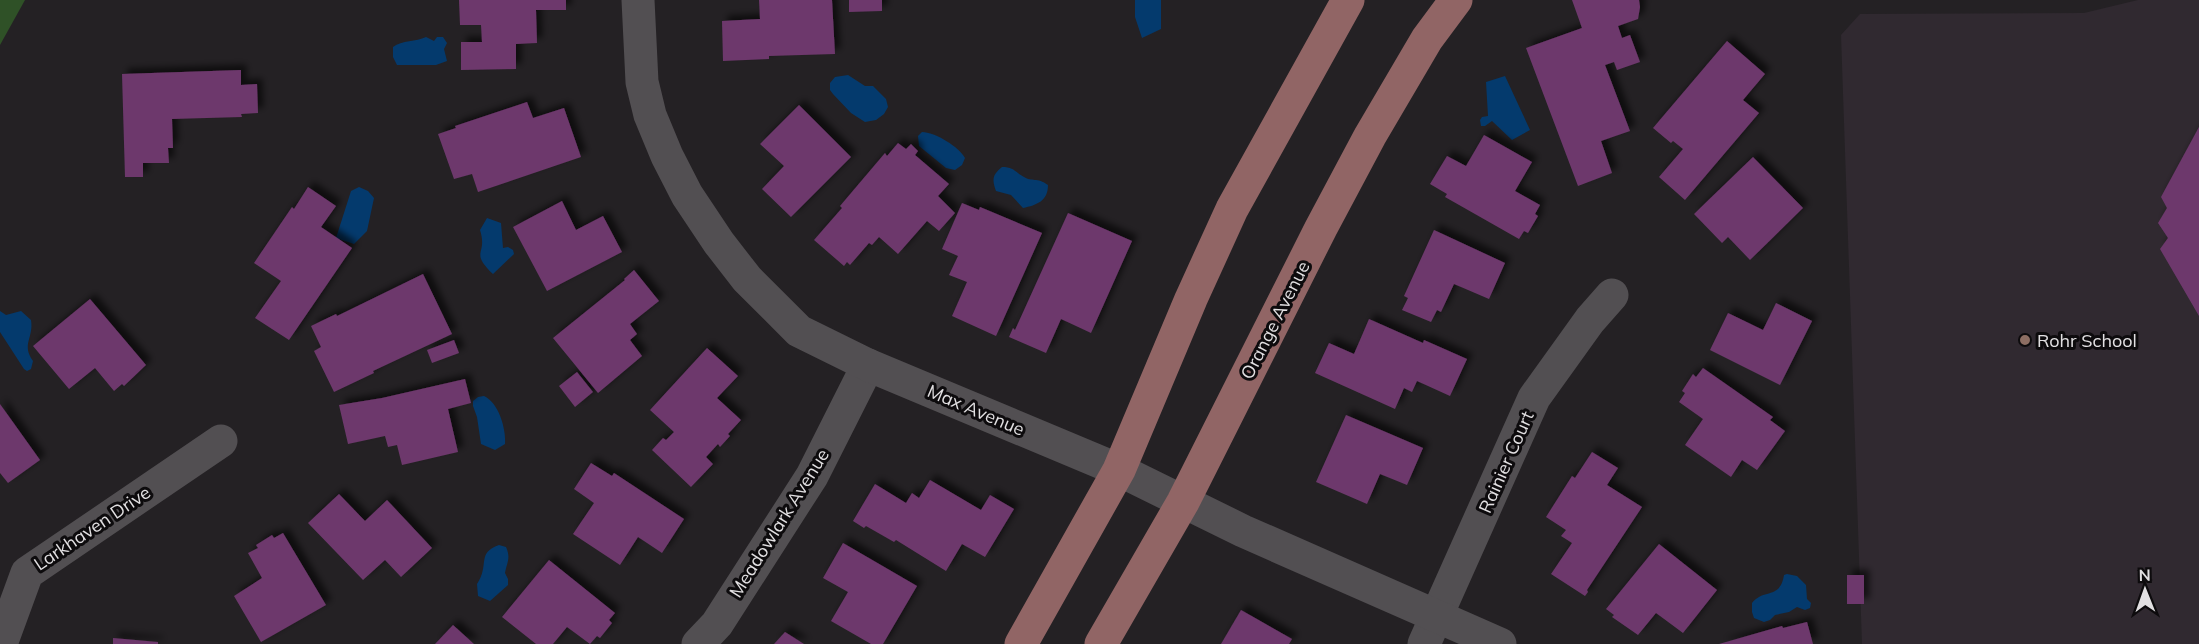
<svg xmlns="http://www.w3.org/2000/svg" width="2199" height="644" viewBox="0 0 2199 644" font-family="Mulish,sans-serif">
<defs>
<filter id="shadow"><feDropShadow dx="5.5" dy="-5.5" stdDeviation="3" flood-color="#0009"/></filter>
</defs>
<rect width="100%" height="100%" fill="#242124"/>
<!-- built -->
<path fill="#302930" d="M2138,0H2199V644H1862L1841,35L1860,14L2084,13Z"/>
<!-- green -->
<path fill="#2f5127" d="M0,0H25L0,45Z"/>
<!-- water -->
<g fill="#043a6d">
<path d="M1135,0H1161V29L1142,38L1135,17Z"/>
<path d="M426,37L434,41L437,37H443L447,43L444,49L447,61L436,65H397L393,57V47C402,40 416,42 426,37Z"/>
<path d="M848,75L865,86H873L886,99L888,107L884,114L876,120L865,122L851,113L833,94L830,90V83L835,77Z"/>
<path d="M1505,76L1530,130L1512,140L1492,121L1485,126H1481L1480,120L1482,117L1488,116L1486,82Z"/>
<path d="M922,132C935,132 959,147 965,158L962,165L955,170L946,168L919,146L918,136Z"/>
<path d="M1002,167C1014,167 1015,172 1024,177C1032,182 1037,177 1048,185C1048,201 1037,205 1023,208L1011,195L996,191C992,180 992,175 1002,167Z"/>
<path d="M359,187L368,191L374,198L367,231L354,244L336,238L351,191Z"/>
<path d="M487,218L501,223L503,248L508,247L513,250L514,254L493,274C469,251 488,255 480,230Z"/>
<path d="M0,311L6,315L21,311L31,320C34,338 21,344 33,361L31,369L27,371L24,369L0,332Z"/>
<path d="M484,396C499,403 506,429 505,444L495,450L481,444L477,417L473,406V401L478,397Z"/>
<path d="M499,545L506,547C511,558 507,562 505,573L508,579V585L490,601L478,596L477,584C490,565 476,553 499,545Z"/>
<path d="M1787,574L1797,576L1806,585L1807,599L1811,603L1810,608L1805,610L1797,607L1789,612L1775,615L1770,620L1764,622L1754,618L1752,612V603C1764,588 1780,600 1784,575Z"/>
</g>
<!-- building -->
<g fill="#6d386c" filter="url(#shadow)">
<path d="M459,0H566V10H536L537,43L516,44V69L461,70V42H482L481,25H460Z"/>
<path d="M759,0H832L835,54L769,56V59L723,61L722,21L760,19Z"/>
<path d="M849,0H882V11L849,12Z"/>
<path d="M1572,0H1639L1640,7L1638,19L1618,26L1622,38L1630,35L1640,62L1617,70L1614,62L1605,65L1630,131L1601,141L1612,173L1578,186L1526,48L1582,28Z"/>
<path d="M1727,41L1765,74L1743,100L1759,113L1685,200L1659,177L1683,149L1673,141L1671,143L1653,128Z"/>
<path d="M241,70V85L257,84L258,113L241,114L242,117L172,119L173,148H168L169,163H143V177H125L122,74Z"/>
<path d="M527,102L533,118L564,108L581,157L478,192L472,174L454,179L438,134L456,128L455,126Z"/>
<path d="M799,105L851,157L791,217L762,189L784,166L760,144Z"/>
<path d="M2199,127V316L2160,249L2168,238L2158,223L2167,208L2161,197Z"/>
<path d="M1484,135L1532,162L1515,191L1540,205L1535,214L1538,216L1528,233L1524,231L1519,239L1445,197L1447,194L1430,184L1447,156L1466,166Z"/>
<path d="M898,143L906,149L911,144L918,151L915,155L949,184L938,196L955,213L939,231L927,221L898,254L879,237L872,245L869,243L850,265L847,262L844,266L814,240L842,208L840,206L885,153L887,156Z"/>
<path d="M1753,157L1803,208L1750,260L1728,237L1722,243L1694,214Z"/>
<path d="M308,187L336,206L321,227L352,248L289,340L255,318L281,281L254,263L292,207L294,209Z"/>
<path d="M562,201L576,230L603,216L622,252L547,291L513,227Z"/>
<path d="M962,203L979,210L980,207L1042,233L996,336L952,316L967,282L949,275L958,256L942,249Z"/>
<path d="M1068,213L1132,241L1091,333L1061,319L1046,353L1009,337L1013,328L1015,330Z"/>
<path d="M1434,230L1505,263L1489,299L1454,284L1441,312L1437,310L1431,322L1402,310L1408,298L1404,296Z"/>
<path d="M634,270L659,301L630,324L637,334L630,340L642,356L598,393L553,338L625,280L624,279Z"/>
<path d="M423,274L452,334L373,371L374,373L334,392L314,351L321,347L311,326L336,314L337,316Z"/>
<path d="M90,299L146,365L124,386L122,384L114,391L95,368L69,389L33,346Z"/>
<path d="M1776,303L1812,321L1780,385L1710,350L1728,313L1763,330Z"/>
<path d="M1369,319L1423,343L1424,340L1467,359L1450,396L1417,381L1412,392L1404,388L1395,409L1315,373L1329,343L1354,354Z"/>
<path d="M454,340L459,353L432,363L427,350Z"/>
<path d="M707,348L738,376L717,398L741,420L728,434L730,436L720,447L718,444L706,457L713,464L691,487L652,450L663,438L666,440L674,432L650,410Z"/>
<path d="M1703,368L1773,417L1770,420L1785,431L1757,470L1742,460L1731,477L1685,445L1703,419L1679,402L1685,393L1682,391L1693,374L1696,377Z"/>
<path d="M577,372L593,392L575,407L559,386Z"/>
<path d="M465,379L471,403L448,409L458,452L402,465L397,445L388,447L385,436L348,444L339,405L382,398Z"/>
<path d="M0,404L40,460L8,483L0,473Z"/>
<path d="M1346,415L1423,448L1407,485L1380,474L1367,504L1316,482Z"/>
<path d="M1592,452L1618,468L1607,485L1642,507L1587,590L1588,592L1585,596L1551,574L1572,543L1561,536L1566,530L1546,517L1572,476L1575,478Z"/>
<path d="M591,463L612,476L614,473L684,519L662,553L638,537L620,565L573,534L594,503L574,489Z"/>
<path d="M930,480L981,510L990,495L1014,509L985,557L962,544L946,571L896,540L894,542L866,526L864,528L853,521L875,484L906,503L912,493L919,498Z"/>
<path d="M339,494L365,521L387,500L432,548L401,577L385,560L363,580L308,523Z"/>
<path d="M283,533L326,605L261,642L234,596L262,578L248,553L258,548L256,545L272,535L274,538Z"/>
<path d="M843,543L917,586L883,644H871L831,621L848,592L823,578Z"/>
<path d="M1659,544L1717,590L1683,633L1656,613L1638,635L1612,617L1614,615L1606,609Z"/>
<path d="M549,560L615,613L609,620L612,623L600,638L597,636L590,644L567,627L553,644H536L502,617Z"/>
<rect x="1847" y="575" width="17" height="29"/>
<path d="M1241,610L1292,639L1289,644H1221Z"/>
<path d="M1807,622L1813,644H1719L1782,626L1783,628Z"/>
<path d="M453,625L474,644H435Z"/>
<path d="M785,632L804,644H774Z"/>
<path d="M113,638L158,642V644H113Z"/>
</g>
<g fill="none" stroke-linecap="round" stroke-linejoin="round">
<!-- minor -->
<g stroke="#524f52" stroke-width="33">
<path d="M1,644L27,573L221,441"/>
<path d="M698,644L717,624L812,476L868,365"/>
<path d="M1424,644L1534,398L1590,320L1612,295"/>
</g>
<!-- tertiary -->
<path stroke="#524f52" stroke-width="33" d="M638,0L642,82L650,115L667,156L687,195L719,243L747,279L799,331L868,365L1119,470L1243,531L1500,644"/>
<!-- primary -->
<g stroke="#916565" stroke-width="33">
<path d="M1021,644L1119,470L1191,299L1232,209L1348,0"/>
<path d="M1101,644L1183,502L1321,228L1370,136L1427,39L1456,0"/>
</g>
</g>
<!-- markers -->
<circle fill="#8d6e63" stroke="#0d0b0d" stroke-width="2" cx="2025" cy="340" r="6"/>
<g text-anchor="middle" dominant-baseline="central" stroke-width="6" stroke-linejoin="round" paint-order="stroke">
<!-- street labels -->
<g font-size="18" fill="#e2e0e2" stroke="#0d0b0d">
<text transform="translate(1275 320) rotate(-63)">Orange Avenue</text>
<text transform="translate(976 410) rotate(23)">Max Avenue</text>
<text transform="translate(1506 462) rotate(-66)">Rainier Court</text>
<text transform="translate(779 523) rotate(-58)">Meadowlark Avenue</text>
<text transform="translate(92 528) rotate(-34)">Larkhaven Drive</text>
</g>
<!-- poi labels -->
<g font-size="18" fill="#e2e0e2" stroke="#0d0b0d" text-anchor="start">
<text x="2037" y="340">Rohr School</text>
</g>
</g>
<!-- north arrow -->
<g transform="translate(2145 590) rotate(359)" stroke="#0d0b0d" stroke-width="4.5" paint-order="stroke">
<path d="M0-4.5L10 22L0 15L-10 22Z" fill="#e2e0e2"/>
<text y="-9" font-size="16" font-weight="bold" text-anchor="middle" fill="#e2e0e2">N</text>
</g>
</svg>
